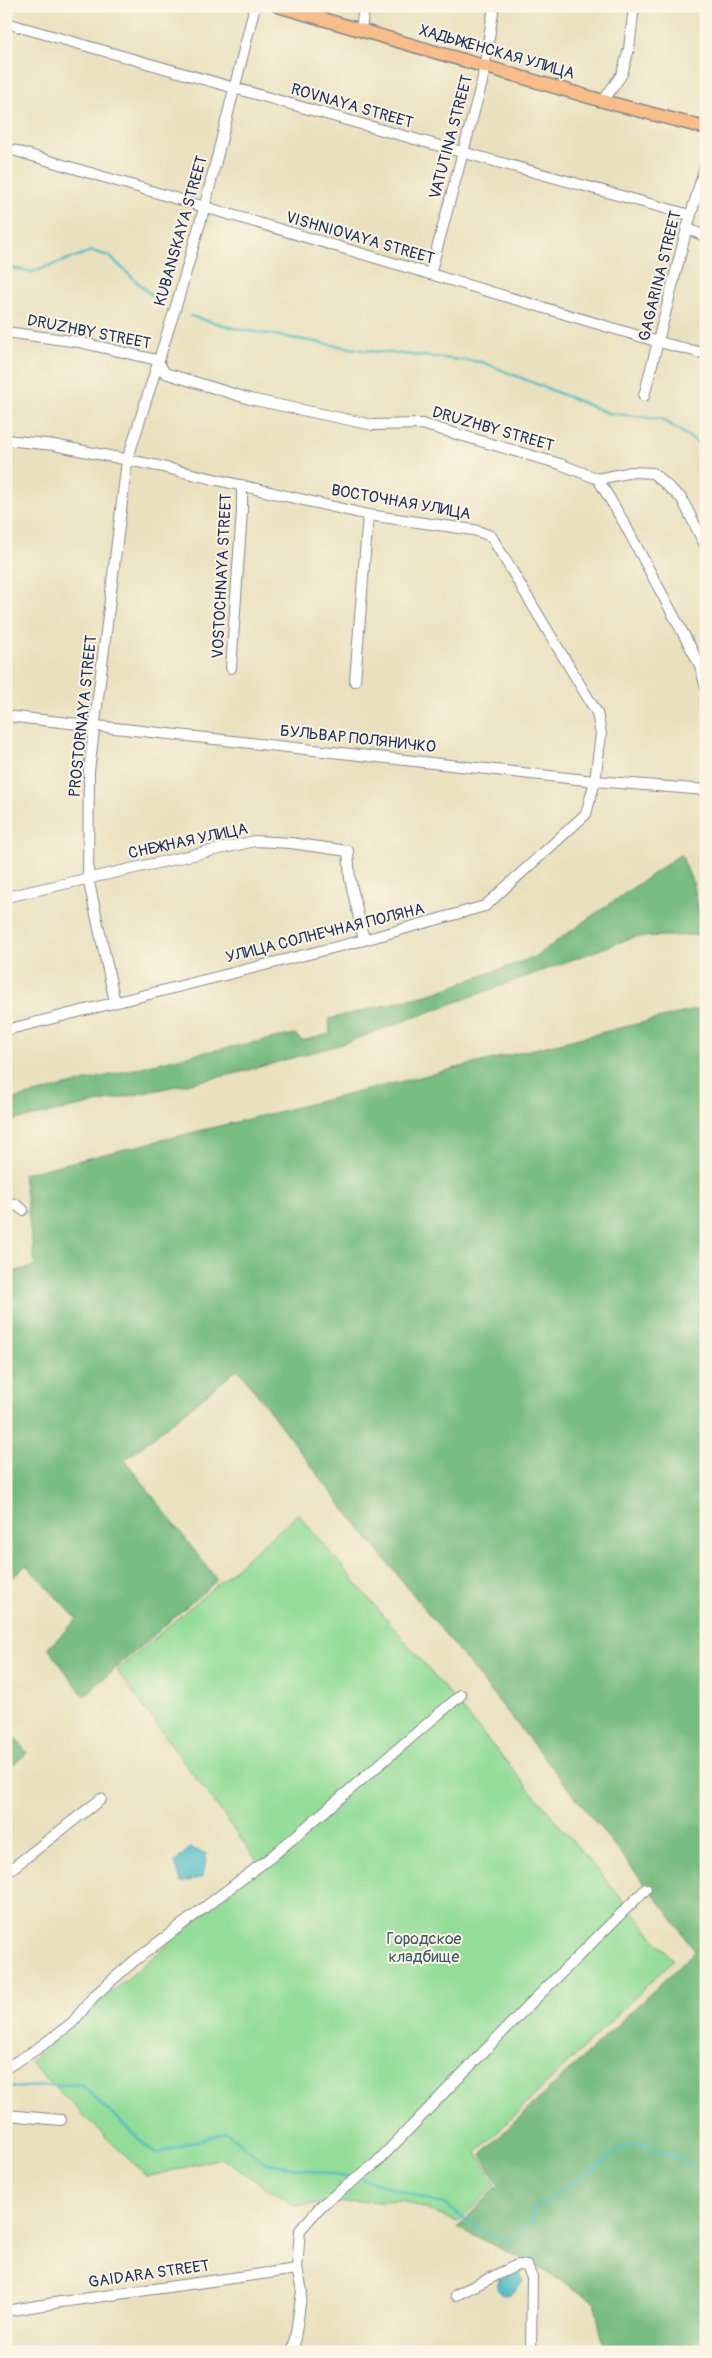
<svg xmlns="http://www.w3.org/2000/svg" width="712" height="2358" viewBox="0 0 712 2358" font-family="Pangolin,sans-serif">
<rect width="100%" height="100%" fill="#fcf5e5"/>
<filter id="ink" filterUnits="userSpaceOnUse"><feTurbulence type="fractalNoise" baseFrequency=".02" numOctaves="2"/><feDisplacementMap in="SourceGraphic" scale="10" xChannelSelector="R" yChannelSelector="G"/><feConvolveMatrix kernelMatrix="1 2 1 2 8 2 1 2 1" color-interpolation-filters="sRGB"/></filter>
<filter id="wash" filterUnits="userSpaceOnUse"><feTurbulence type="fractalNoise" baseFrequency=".0096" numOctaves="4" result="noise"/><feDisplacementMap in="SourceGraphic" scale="20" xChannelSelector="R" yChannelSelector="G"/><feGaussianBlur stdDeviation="1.12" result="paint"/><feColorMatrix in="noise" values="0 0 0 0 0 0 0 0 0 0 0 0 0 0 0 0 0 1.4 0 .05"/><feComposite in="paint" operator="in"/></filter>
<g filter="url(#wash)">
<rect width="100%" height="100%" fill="#e9e1bd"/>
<!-- green -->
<path fill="#94dd99" stroke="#58867c" d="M298,1514L673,1960L477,2152L496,2185L458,2222L401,2200L294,2205L220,2158L147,2177L29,2062L261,1866L117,1671Z"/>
<!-- forest -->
<g fill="#77bc81" stroke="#497670">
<path d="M681,854L694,886L704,935L634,937L339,1045L238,1073L6,1122V1101L182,1057L295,1034L302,1041L330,1034L329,1019L434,993L534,957Z"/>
<path d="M706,1007V2352H605L594,2301L533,2264L457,2228L499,2185L481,2154L695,1951L669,1914L327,1487L238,1369L125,1460L217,1580L84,1696L48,1648L77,1619L26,1565L6,1584V1274L35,1266L23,1174Z"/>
<path d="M6,1726L27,1753L6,1771Z"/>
</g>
<!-- water -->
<g fill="#4fbec4" stroke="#357691">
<path d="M190,1848L207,1854L203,1877L181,1883L175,1862Z"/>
<path d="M516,2270L520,2274L523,2282L511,2294L502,2295L497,2287L499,2279Z"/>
</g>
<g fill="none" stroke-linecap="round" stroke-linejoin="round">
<!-- stream -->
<g stroke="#4fbec4" stroke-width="2.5">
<path d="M6,267L32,272L92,251L109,256L162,305"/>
<path d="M190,316L238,329L362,350L482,362L608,413L662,419L706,448"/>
<path d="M6,2088L80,2084L155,2154L226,2132L263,2162L351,2178"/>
<path d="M362,2179L444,2204L486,2234L498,2239L512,2240L530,2222L534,2208L577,2181L624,2147L638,2142L676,2157L706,2173"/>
</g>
</g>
</g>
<g filter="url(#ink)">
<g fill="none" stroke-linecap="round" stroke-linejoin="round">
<!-- minor casing -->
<g stroke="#82888e" stroke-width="12">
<g id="minor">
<path d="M6,23L375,128L690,215"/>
<path d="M361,30L364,6"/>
<path d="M603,101L622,74L629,49L634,6"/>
<path d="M6,148L659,342L706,354"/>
<path d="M687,228L706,237"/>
<path d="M430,274L482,82L494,6"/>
<path d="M6,332L79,342L157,360L165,373L250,399L373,425L422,424L560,464L598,479L623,521L700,665L706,688"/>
<path d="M644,396L687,228L706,163"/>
<path d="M6,440L54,445L158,466L368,515L474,530L491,536L597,713L601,734L595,781L586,814L485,906L364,940L6,1030"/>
<path d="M598,479L632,472L653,473L682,499L706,547"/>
<path d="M231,668L242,511V485"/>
<path d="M355,681L368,515"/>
<path d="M6,716L595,781L706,790"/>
<path d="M6,897L255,841L291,843L348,851L350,879L364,940"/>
<path d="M115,1002L88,878L89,771L127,461L179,296L204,209L255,6"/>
<path d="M6,1203L15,1204L23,1210"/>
<path d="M6,1873L101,1799"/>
<path d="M6,2068L37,2049L72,2023L94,1996L134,1961L271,1857L461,1695"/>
<path d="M6,2115L61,2120"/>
<path d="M456,2295L517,2265L527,2266L532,2278L531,2352"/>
<path d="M6,2311L61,2302L297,2269"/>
<path d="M293,2352L302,2291L297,2269L300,2230L322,2205L375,2164L528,2006L646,1889"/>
</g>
</g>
<!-- major casing -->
<g stroke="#82888e" stroke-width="15">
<path id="major" d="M278,6L603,101L706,128"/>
</g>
<!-- minor -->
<use href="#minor" stroke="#fff" stroke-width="10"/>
<!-- major -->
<use href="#major" stroke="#f8bd88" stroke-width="12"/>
</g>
</g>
<g text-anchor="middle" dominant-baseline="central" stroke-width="4" stroke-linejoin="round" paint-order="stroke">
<!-- street labels -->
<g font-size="16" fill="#1b2f5e" stroke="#fcf5e5">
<text transform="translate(497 52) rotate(16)">ХАДЫЖЕНСКАЯ УЛИЦА</text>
<text transform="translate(352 106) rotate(16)">ROVNAYA STREET</text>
<text transform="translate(451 137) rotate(-75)">VATUTINA STREET</text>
<text transform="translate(181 231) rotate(-74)">KUBANSKAYA STREET</text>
<text transform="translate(360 238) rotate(16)">VISHNIOVAYA STREET</text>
<text transform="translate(660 276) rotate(-76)">GAGARINA STREET</text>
<text transform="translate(89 332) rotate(11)">DRUZHBY STREET</text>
<text transform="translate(493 429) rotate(16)">DRUZHBY STREET</text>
<text transform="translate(401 502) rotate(10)">ВОСТОЧНАЯ УЛИЦА</text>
<text transform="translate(222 576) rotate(-87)">VOSTOCHNAYA STREET</text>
<text transform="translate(83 716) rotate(-84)">PROSTORNAYA STREET</text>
<text transform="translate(358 739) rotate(6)">БУЛЬВАР ПОЛЯНИЧКО</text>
<text transform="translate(188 841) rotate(-12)">СНЕЖНАЯ УЛИЦА</text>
<text transform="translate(325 933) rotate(-14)">УЛИЦА СОЛНЕЧНАЯ ПОЛЯНА</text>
<text transform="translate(149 2274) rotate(-8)">GAIDARA STREET</text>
</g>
<!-- park labels -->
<g font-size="16" fill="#395a6d" stroke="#fcf5e5">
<text x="424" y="1939">Городское<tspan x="424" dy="18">кладбище</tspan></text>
</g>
</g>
<!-- margin -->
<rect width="712" height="2358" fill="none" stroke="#fcf5e5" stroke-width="25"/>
</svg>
